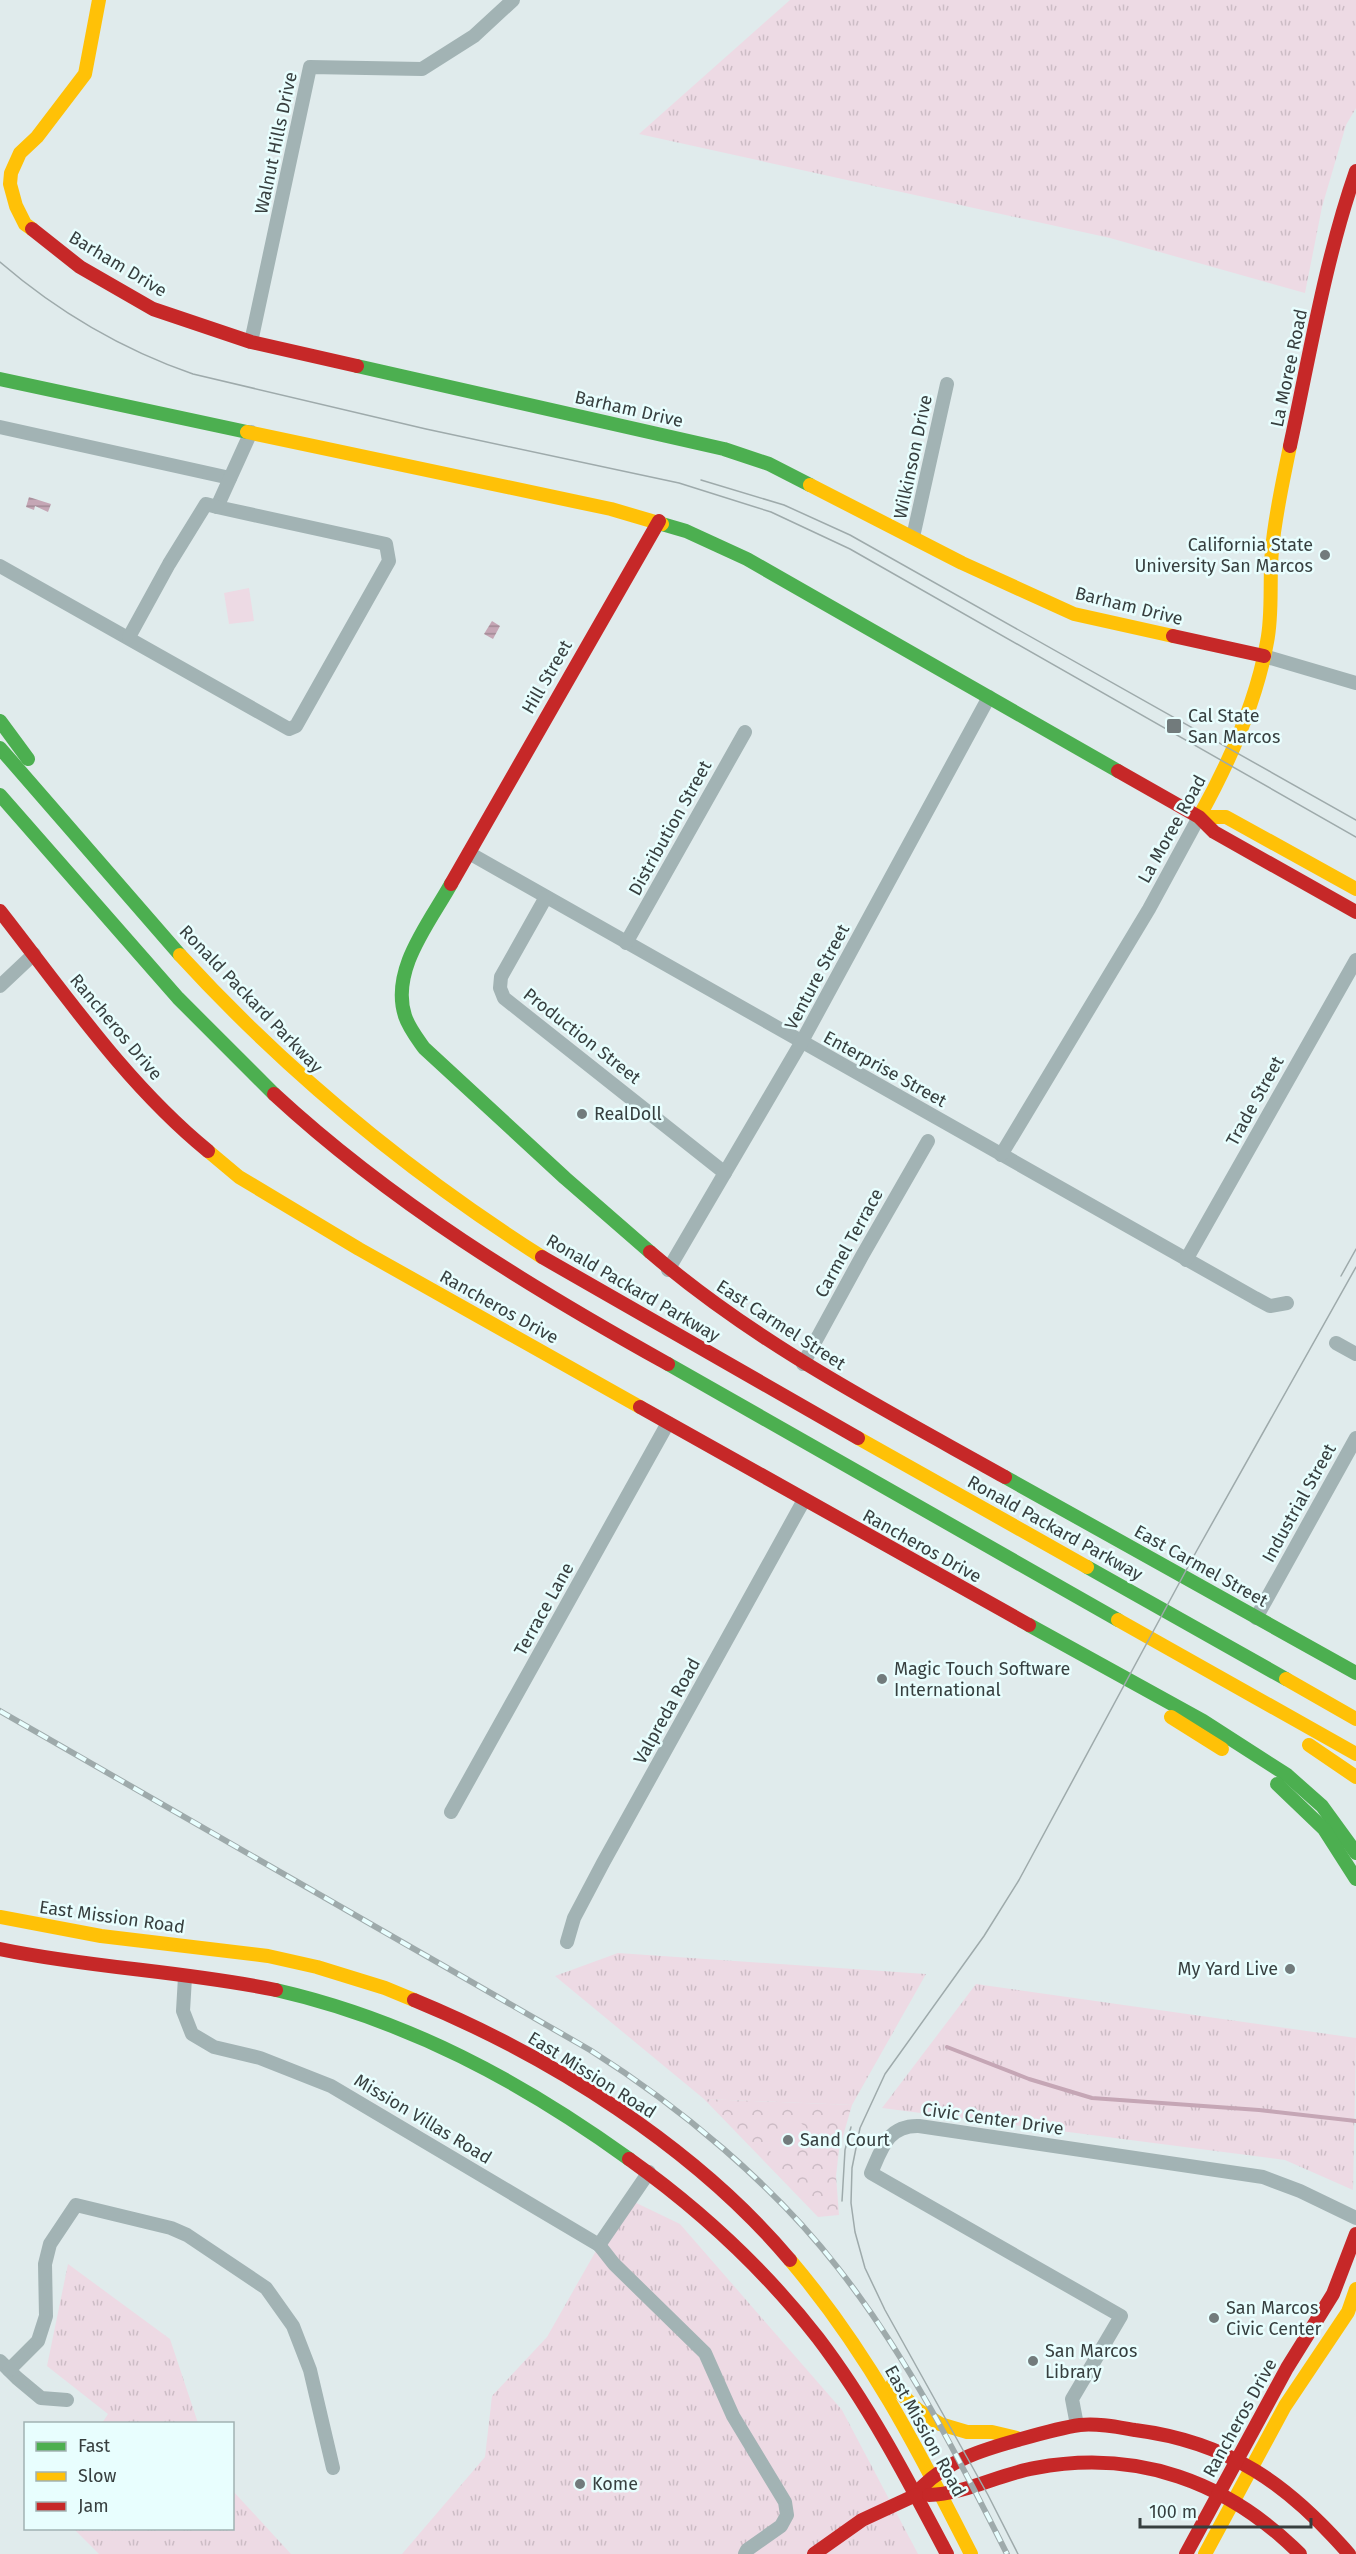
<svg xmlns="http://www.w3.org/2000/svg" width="1356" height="2554" viewBox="0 0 1356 2554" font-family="'Fira Sans',sans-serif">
<defs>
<pattern id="grass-tufts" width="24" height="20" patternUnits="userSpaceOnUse" patternTransform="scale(1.5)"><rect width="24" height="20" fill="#eddae4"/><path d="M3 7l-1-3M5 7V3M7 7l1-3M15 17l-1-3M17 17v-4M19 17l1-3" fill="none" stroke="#ccbcc5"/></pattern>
<pattern id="park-crowns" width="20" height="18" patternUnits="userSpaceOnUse" patternTransform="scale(1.5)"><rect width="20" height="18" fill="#eddae4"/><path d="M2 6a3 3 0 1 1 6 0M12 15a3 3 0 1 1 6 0" fill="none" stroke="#ccbcc5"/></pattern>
<pattern id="water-rules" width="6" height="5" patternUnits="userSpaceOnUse" patternTransform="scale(1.5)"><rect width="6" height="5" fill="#c5a6b5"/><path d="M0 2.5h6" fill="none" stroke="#a18995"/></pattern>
</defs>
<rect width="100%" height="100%" fill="#e0ebec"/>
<!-- grass -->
<g fill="url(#grass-tufts)">
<path d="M790,0H1356V108L1346,125L1322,207L1305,293L1110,238L639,134Z"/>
<path d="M618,1953L926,1974L852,2105L704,2099L555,1976Z"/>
<path d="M976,1984L1356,2038L1353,2190L1285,2160L882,2108Z"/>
<path d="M626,2198L680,2224L842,2410L918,2554H402L485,2457L492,2396L547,2337Z"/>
<path d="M68,2264L170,2339L198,2423H102L108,2414L47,2366Z"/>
<path d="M233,2491L291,2554H99L74,2529L232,2528Z"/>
</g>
<!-- park -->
<path fill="url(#park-crowns)" d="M704,2099L852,2105L839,2150L836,2176L839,2215L818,2217Z"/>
<!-- garden -->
<g fill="#eddae4">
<path d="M249,588L254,621L229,624L224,593Z"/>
<path d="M794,2116L813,2135L783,2164L764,2145Z"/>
</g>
<!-- water -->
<g fill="url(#water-rules)">
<path d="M29,497L51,504L48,512L35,506L34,510L26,507Z"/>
<path d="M492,621L500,626L493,639L484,634Z"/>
</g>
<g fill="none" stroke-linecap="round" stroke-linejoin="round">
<!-- stream -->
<path stroke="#c5a6b5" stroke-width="4" d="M947,2047L1029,2079L1092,2098L1259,2110L1356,2121"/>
<!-- street -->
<g stroke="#a2b3b4" stroke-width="14">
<path d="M251,342L310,67L422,69L474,36L513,0"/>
<path d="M0,427L230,478"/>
<path d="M913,537L947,384"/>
<path d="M0,566L289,729L296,726L389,561L386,544L217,507L251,432"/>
<path d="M129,637L169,564L206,504L217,507"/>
<path d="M1264,656L1356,683"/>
<path d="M469,853L1255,1298L1270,1306L1287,1303"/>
<path d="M546,897L501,977L500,988L504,998L725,1173"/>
<path d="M626,943L745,732"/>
<path d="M0,986L34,954"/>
<path d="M1001,1155L1149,909L1199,817"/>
<path d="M1186,1260L1356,960"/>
<path d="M668,1270L801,1043L989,697"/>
<path d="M1336,1343L1356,1354"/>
<path d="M803,1364L862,1256L928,1141"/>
<path d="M1256,1618L1356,1438"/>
<path d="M451,1812L668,1423"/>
<path d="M567,1942L574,1918L603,1863L804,1500"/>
<path d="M185,1977L183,2011L192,2034L214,2047L260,2058L331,2086L599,2245L649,2172"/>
<path d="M599,2245L614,2264L705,2353L733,2416L785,2502L787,2515L781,2526L747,2550L745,2554"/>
<path d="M0,2361L17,2378L41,2398L67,2400"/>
<path d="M9,2370L38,2341L46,2316L45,2264L50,2244L76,2205L171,2228L187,2235L266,2288L293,2326L310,2370L333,2468"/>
<path d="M1077,2425L1072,2399L1121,2316L871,2173C882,2148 888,2125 919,2126L1263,2177L1300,2191L1356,2218"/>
</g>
<!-- fast -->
<g stroke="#4caf50" stroke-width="14">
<path d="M357,366L724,449L769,464L810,485"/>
<path d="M0,379L247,432"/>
<path d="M662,524L686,531L747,559L1118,771"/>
<path d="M0,721L28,759"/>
<path d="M0,748L180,955"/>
<path d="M0,795L178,998L274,1094"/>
<path d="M451,884C430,922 390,970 405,1016C409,1028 417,1038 424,1048L565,1178L650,1252"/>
<path d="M668,1364L1118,1620"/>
<path d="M1005,1477L1356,1673"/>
<path d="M1087,1567L1286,1679"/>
<path d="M1029,1625L1203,1721L1287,1775L1322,1806L1356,1853"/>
<path d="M1277,1784L1324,1829L1356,1879"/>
<path d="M276,1990C407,2020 521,2081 629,2159"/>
</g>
<!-- slow -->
<g stroke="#ffc107" stroke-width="14">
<path d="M32,229L25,224L16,206L10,184L11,173L20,153L37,137L85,74L99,0"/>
<path d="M247,432L611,509L662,524"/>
<path d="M810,485L962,563L1074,614L1173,636"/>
<path d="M1199,817C1229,763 1256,703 1267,642C1273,613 1269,581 1272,550C1275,515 1283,481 1290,446"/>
<path d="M1199,817H1226L1356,889"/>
<path d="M180,955C289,1074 407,1171 542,1257"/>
<path d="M208,1151L239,1177L359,1249L640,1407"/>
<path d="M858,1438L1087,1567"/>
<path d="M1118,1620L1356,1754"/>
<path d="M1286,1679L1356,1719"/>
<path d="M1171,1717L1222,1749"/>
<path d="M1309,1745L1356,1777"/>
<path d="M0,1917L101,1936L268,1956L317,1967L385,1988L414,2000"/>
<path d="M790,2260C868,2352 917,2447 971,2554"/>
<path d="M892,2385L918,2410L940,2424L967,2432H992L1017,2438"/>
<path d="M1205,2554L1285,2406L1348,2312L1356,2289"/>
</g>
<!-- jam -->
<g stroke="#c62828" stroke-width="14">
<path d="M32,229L80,267L153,309L251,342L357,366"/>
<path d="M1290,446C1310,354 1325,260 1356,171"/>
<path d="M1173,636L1264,656"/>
<path d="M1118,771L1199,817L1214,832L1356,912"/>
<path d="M451,884L659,521"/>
<path d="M0,911C65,994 126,1084 208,1151"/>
<path d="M274,1094C392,1203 528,1286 668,1364"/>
<path d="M650,1252C757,1344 882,1408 1005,1477"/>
<path d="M542,1257L858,1438"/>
<path d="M640,1407L1029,1625"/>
<path d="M0,1949C91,1968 185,1971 276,1990"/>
<path d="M414,2000C550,2056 695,2147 790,2260"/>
<path d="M629,2159C699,2209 765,2270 818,2338C869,2405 908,2480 947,2554"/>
<path d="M922,2487C949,2460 982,2450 1018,2440C1039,2434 1059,2428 1080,2425C1098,2423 1117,2427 1135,2430C1229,2442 1288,2484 1349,2554"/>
<path d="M929,2495C965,2494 999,2474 1035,2468C1137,2449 1227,2481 1300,2554"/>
<path d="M814,2554L862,2520L916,2495"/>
<path d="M1186,2554L1287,2368L1333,2294L1356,2234"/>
</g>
<!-- tram -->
<g stroke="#9eaaab" stroke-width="1.5">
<path d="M0,262C58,312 121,349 193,374L426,429L679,483L771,512L850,549L1356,837"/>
<path d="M701,480L784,505L850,535L1356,820"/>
<path d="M1341,1276L1356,1249"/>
<path d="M842,2201L845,2150L851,2127"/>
<path d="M1018,2554L988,2495L885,2310L865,2268L855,2232L851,2203L852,2168L860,2128L885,2074L984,1936L1019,1880L1196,1552L1356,1267"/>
</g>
<!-- rail casing -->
<g stroke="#9eaaab" stroke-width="6">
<path id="rail" d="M0,1711L590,2050C679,2106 774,2185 838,2268C907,2356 957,2455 1007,2554"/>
</g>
<!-- rail -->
<use href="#rail" stroke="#e8fefe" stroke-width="4" stroke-dasharray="11" stroke-linecap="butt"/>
</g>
<!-- markers -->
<g fill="#727b7c" stroke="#e8fefe" stroke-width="2">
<circle cx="1325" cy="555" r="6"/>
<rect x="1166" y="718" width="16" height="16" rx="3"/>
<circle cx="582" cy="1114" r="6"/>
<circle cx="882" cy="1679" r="6"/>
<circle cx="1290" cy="1969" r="6"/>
<circle cx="788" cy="2140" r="6"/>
<circle cx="1214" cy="2318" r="6"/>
<circle cx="1033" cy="2361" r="6"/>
<circle cx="580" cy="2484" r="6"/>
</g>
<g text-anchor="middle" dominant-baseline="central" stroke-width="5" stroke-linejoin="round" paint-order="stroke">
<!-- street labels -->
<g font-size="18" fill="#373f3f" stroke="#e8fefe">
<text transform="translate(276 143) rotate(-78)">Walnut Hills Drive</text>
<text transform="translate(118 264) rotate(31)">Barham Drive</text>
<text transform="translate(1289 368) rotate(-78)">La Moree Road</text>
<text transform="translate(629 409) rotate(13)">Barham Drive</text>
<text transform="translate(913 457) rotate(-78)">Wilkinson Drive</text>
<text transform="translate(1129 606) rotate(14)">Barham Drive</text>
<text transform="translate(547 677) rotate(-60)">Hill Street</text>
<text transform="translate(670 828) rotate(-61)">Distribution Street</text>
<text transform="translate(1172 829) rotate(-61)">La Moree Road</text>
<text transform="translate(817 977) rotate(-62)">Venture Street</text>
<text transform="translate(251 999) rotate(46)">Ronald Packard Parkway</text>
<text transform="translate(116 1027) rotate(50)">Rancheros Drive</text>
<text transform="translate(582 1036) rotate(38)">Production Street</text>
<text transform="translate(885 1069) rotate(29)">Enterprise Street</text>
<text transform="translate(1255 1101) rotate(-61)">Trade Street</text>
<text transform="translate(849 1243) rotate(-61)">Carmel Terrace</text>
<text transform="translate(633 1288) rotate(30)">Ronald Packard Parkway</text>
<text transform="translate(499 1307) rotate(29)">Rancheros Drive</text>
<text transform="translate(781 1325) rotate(33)">East Carmel Street</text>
<text transform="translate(1299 1503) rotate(-61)">Industrial Street</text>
<text transform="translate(1055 1528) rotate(29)">Ronald Packard Parkway</text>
<text transform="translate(922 1546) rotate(29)">Rancheros Drive</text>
<text transform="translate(1201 1566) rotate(29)">East Carmel Street</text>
<text transform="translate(544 1609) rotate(-61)">Terrace Lane</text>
<text transform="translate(667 1711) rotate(-61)">Valpreda Road</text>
<text transform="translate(112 1917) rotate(8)">East Mission Road</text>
<text transform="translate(592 2075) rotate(32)">East Mission Road</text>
<text transform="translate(423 2119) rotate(31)">Mission Villas Road</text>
<text transform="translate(993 2119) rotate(8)">Civic Center Drive</text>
<text transform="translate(1240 2418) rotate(-61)">Rancheros Drive</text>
<text transform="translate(925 2431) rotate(61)">East Mission Road</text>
</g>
<!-- poi labels -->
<g font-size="18" fill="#373f3f" stroke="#e8fefe" text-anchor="start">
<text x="1313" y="545" text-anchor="end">California State<tspan x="1313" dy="21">University San Marcos</tspan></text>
<text x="1188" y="716">Cal State<tspan x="1188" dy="21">San Marcos</tspan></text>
<text x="594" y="1114">RealDoll</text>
<text x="894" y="1669">Magic Touch Software<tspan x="894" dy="21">International</tspan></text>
<text x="1278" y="1969" text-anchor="end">My Yard Live</text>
<text x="800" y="2140">Sand Court</text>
<text x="1226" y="2308">San Marcos<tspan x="1226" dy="21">Civic Center</tspan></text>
<text x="1045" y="2351">San Marcos<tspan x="1045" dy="21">Library</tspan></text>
<text x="592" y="2484">Kome</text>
</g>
</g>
<!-- legend -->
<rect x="24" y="2422" width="210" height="108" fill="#e8fefe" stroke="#a1b2b2" stroke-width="1.5"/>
<rect x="36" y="2442" width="30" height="9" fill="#4caf50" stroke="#a1b2b2" stroke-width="1.5"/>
<text x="78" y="2452" font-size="18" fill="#373f3f">Fast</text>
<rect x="36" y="2472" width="30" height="9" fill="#ffc107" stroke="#a1b2b2" stroke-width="1.5"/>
<text x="78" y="2482" font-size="18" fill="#373f3f">Slow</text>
<rect x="36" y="2502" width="30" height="9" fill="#c62828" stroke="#a1b2b2" stroke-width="1.5"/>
<text x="78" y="2512" font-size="18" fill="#373f3f">Jam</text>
<!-- scale -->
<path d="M1140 2518v9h171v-9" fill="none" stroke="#373f3f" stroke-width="3"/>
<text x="1149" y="2518" font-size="18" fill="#373f3f" stroke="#e8fefe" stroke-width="4.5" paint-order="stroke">100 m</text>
</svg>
